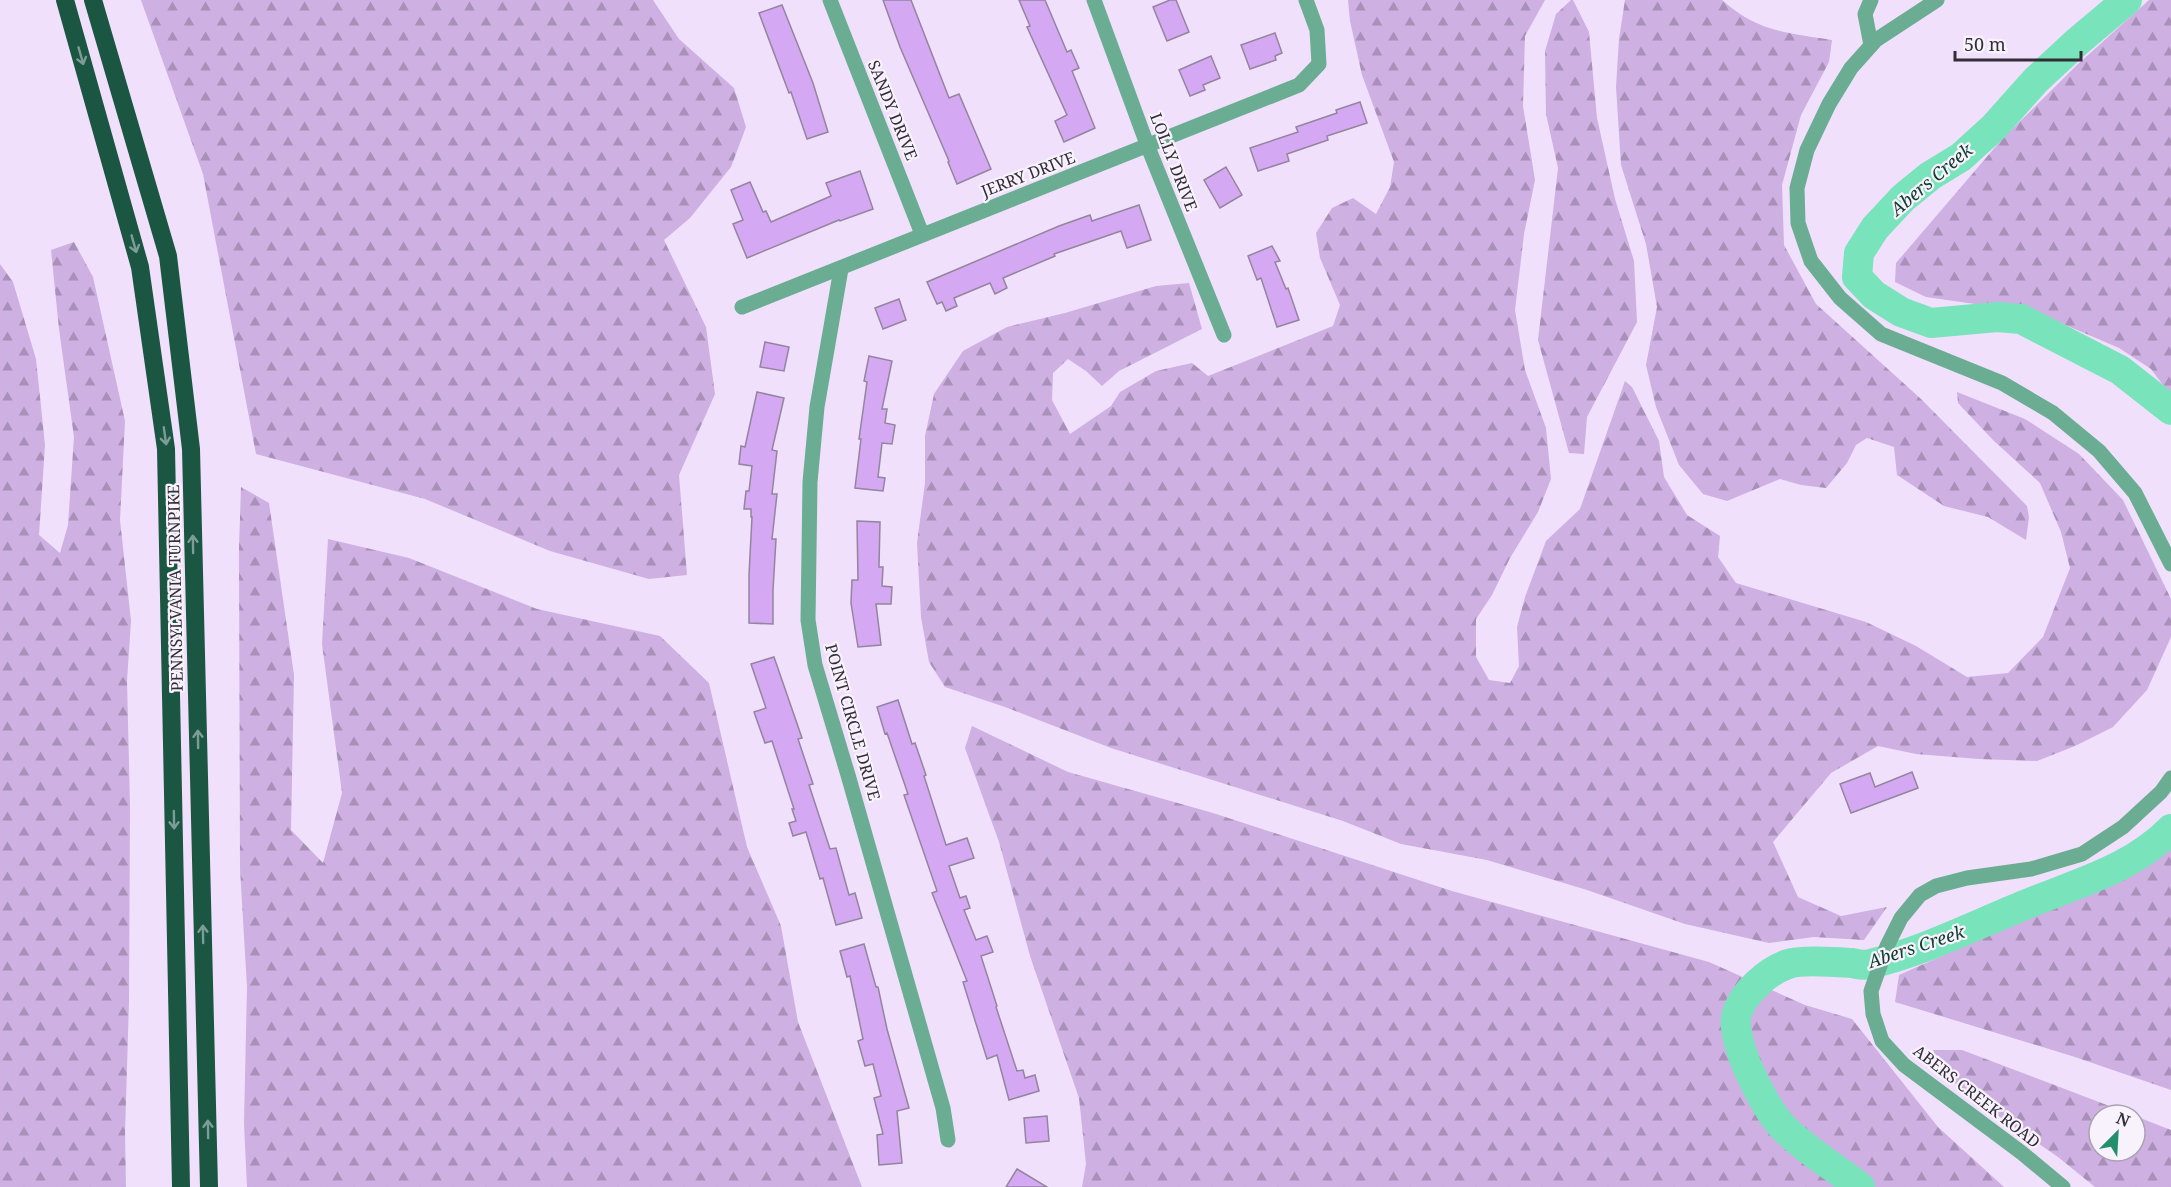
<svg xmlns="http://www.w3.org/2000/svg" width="2171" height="1187" viewBox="0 0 2171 1187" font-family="'Noto Serif',serif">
<defs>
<pattern id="forest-firs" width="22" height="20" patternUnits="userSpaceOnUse" patternTransform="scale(1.5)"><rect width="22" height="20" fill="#ceb0e3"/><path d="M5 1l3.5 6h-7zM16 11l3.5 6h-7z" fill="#a890b9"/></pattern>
</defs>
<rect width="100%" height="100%" fill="#f0e0fb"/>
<!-- forest -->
<g fill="url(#forest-firs)">
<path d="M141,0H653L679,39L734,88L746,127L731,167L690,218L664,240L706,327L715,394L679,475L687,575L649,579L550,551L425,499L256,454L203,174Z"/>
<path d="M1348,0H1545L1525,36L1523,106L1535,180L1524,234L1515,310L1525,370L1546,428L1551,479L1538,512L1510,558L1492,595L1476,619V657L1489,680L1510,683L1519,666L1517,627L1525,597L1546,541L1580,509L1625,381L1632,387L1659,441L1664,477L1687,515L1720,536L1718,557L1736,583L1866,622L1916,646L1967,677L2008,673L2043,637L2070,568L2061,532L2040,483L1993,440L1958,403L1957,392L2025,419L2079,454L2123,500L2171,599V637L2147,690L2113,727L2075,746L2037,761L1979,759L1916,754L1878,746L1831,773L1773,842L1798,897L1841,916L1887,907L1864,940L1814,937L1769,943L1685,924L1587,890L1487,860L1401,844L1343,821L1111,748L1005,707L945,687L929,662L921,617L917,543L925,483V436L934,394L963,351L1007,327L1065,313L1156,286L1189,283L1202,329L1119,371L1102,386L1086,371L1068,359L1053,373L1052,400L1070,434L1111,406L1120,392L1156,371L1192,363L1208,376L1333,326L1340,305L1320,258L1316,233L1332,208L1353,198L1376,214L1390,187L1394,162L1362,75L1350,21Z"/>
<path d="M1571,0H1573L1589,32L1597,118L1615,199L1634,261L1637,322L1587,417L1584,454L1569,453L1538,340L1558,168L1546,114L1545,51L1556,14Z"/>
<path d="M1625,0H1722C1758,32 1787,33 1832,40L1829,62L1801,115L1782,185L1784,245L1816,304L1921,399L2027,506L2029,517L2026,540L1988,517L1944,506L1897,475L1894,447L1867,438L1856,445L1847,463L1826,488L1801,485L1780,479L1727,501L1703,494L1679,465L1656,407L1646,365L1657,307L1646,244L1621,165L1616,87L1619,39Z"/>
<path d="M2149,0H2171V396L2151,369L2119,348L2047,317L1989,306L1926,297L1895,282L1896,263L2003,138L2077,65Z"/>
<path d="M74,242L93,277L125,421L120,520L131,621L127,681L130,805L129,1002L125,1133L126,1187H0V264L13,282L36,359L45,445L39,535L60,553L68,525L74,437L59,329L51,250Z"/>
<path d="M241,487L269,503L294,675L291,830L323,863L342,793L322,644L328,539L409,558L537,609L660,636L709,683L747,847L781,926L798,1022L862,1187H247L244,1124L247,987L240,869L239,548Z"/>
<path d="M972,726L1068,772L1213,813L1452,891L1709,962L1805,1005L1852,1019L1938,1127L2004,1187H1082L1086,1164L1079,1098L1030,956L999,842L965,748Z"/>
<path d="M2171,841V1090L2075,1057L1895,1002L1899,975L2106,883L2161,852Z"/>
<path d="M1933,1050H1962L2133,1115H2099V1151H2135V1116L2171,1130V1187H2095L2058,1157L1974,1099L1942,1072Z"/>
</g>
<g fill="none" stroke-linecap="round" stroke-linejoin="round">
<!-- river -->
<g stroke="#79e3bb" stroke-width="30">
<path d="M2127,0L2077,42L2036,80L1994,127L1961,157L1930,176L1903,198L1875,228L1859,253L1857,277L1874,295L1901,312L1931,323L1997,317L2021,319L2120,370L2171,410"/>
<path d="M1860,1187C1836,1168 1801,1147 1781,1125C1763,1105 1729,1039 1737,1013C1744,992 1768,971 1788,964C1801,959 1838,962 1852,963C1858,964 1864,966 1870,964C1925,951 1975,925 2027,904C2078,883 2132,869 2171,829"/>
</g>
</g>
<!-- building -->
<g fill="#d5a8f4" stroke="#93859d" stroke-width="1.5">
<path d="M883,0H911L949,98L959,94L991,169L957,184L948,162L949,161L900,47Z"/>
<path d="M1019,0H1045L1067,52L1071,50L1079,68L1072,71L1095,128L1064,142L1055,121L1067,115L1027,27L1030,26Z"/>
<path d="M1170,0H1176L1189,32L1167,41L1153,7Z"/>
<path d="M782,5L813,83L828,132L807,139L791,92L789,93L759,13Z"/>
<path d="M1275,33L1282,53L1275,56L1276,60L1250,69L1241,45Z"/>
<path d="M1211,56L1220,78L1203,85L1205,90L1190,96L1179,70Z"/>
<path d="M1360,102L1367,123L1327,136L1328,140L1287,154L1289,161L1258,171L1250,148L1298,132L1296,127L1337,113L1336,110Z"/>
<path d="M1226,167L1242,195L1220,208L1204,180Z"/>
<path d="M860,171L873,209L840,221L839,220L747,258L733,224L743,220L731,190L750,182L763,212L766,211L771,222L831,196L826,183Z"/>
<path d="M1139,205L1151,240L1127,248L1121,231L1054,254L1055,256L1003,278L1007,288L995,294L990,283L954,298L957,306L946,311L942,302L937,304L927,282L1059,226L1090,215L1092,221Z"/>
<path d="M1272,246L1280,261L1275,262L1286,289L1288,288L1299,320L1277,327L1261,278L1257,280L1248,256Z"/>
<path d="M899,299L906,320L883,329L875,308Z"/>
<path d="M765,342L789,347L784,371L760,367Z"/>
<path d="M869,356L892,361L882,409H887L885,423L895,425L892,444L882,443L878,477L885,478L883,491L855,488L861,439H859L867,382L864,381Z"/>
<path d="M757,392L784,398L772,450L777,451L772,494H777L772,539H776L773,590V624L749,623V575L752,517H751V509H744L746,491H749L752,466L739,464L741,446L745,447Z"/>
<path d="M857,521L880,522L879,567H883L882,586L892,587L891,604H876L881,645L858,647L851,603L852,580H858Z"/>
<path d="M774,657L802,738L798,739L813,784L809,785L830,849L836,848L849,895L855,893L862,918L836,925L823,878L820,879L806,832L793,836L789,823L796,821L792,809H794L772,741L765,743L754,712L766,708L751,664Z"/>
<path d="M898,700L912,744L915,743L926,775L924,776L946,845L967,838L974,858L949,866L960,898L966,896L970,908L964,910L976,940L987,936L993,952L981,956L997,1006L996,1007L1017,1071L1023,1070L1025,1078L1035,1075L1039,1091L1009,1100L997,1055L987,1059L963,982L967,981L932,893L937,891L904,795L908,794L887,733L885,734L877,707Z"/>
<path d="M1912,772L1918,788L1851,813L1840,784L1870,773L1875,787Z"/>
<path d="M864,944L876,987H878L887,1029L909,1108L897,1111L902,1163L879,1165L877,1135L883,1134L874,1098L881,1096L873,1064L865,1066L858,1041L863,1039L850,976L847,977L840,951Z"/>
<path d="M1047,1116L1049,1141L1026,1143L1024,1118Z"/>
<path d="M1017,1169L1047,1187H1006Z"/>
</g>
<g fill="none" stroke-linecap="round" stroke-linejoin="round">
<!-- minor -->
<g stroke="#6aad92" stroke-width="15">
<path d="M830,0L922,234"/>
<path d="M1094,0L1148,147L1224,335"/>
<path d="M1871,0L1865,14L1871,45"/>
<path d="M1937,0L1876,40L1851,68L1829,104L1807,150L1797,188L1798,223L1811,261L1840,298L1881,334L2002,383L2053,413L2099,451L2135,493L2171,564"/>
<path d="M841,269L817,407L810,482L808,620L815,665L848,775L943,1108L948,1140"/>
<path d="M742,307L1299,85L1319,64L1317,30L1306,0"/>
<path d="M2063,1187L2022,1153L1904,1065L1882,1041L1873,1014L1871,991L1887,946L1901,918L1920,895L1936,886L1967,878L2031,869L2082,854L2123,827L2161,792L2171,778"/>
</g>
<!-- highway -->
<g stroke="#1b5642" stroke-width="18">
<path d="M65,0L140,267L166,449L181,1187"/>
<path d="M93,0L168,256L191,449L209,1187"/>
</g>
</g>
<!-- one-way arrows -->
<defs><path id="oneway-shaft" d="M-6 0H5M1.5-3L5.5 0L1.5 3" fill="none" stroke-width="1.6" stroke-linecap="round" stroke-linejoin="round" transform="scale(1.5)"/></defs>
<g stroke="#7e9c96">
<use href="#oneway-shaft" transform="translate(81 56) rotate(74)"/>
<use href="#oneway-shaft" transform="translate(134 244) rotate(74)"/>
<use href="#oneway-shaft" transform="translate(165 436) rotate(82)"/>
<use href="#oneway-shaft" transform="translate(193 544) rotate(-91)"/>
<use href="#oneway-shaft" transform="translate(198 739) rotate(-91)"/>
<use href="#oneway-shaft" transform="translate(174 820) rotate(89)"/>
<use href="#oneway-shaft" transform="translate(203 934) rotate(-91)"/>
<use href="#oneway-shaft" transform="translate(208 1129) rotate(-91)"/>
</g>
<g text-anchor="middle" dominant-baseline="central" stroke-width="4.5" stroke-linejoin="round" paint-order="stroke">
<!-- street labels -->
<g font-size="16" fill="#332d37" stroke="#f8f2fd">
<text transform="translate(893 110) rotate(68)">SANDY DRIVE</text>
<text transform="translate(1174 162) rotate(69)">LOLLY DRIVE</text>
<text transform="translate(1028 174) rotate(-21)">JERRY DRIVE</text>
<text transform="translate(175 588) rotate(-91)">PENNSYLVANIA TURNPIKE</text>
<text transform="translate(853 722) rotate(74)">POINT CIRCLE DRIVE</text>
<text transform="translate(1977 1096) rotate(38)">ABERS CREEK ROAD</text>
</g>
<!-- water labels -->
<g font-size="18" font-style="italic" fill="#0e3d2e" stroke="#f8f2fd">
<text transform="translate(1931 179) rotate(-40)">Abers Creek</text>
<text transform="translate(1916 946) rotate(-18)">Abers Creek</text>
</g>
</g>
<!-- north arrow -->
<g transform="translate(2117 1133) rotate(24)"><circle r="28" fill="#f8f2fd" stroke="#a9a3ae" stroke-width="1.5"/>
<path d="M0-4.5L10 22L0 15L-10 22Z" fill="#248f6d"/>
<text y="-9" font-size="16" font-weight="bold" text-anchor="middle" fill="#332d37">N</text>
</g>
<!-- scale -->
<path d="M1955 51v9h126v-9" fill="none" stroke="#332d37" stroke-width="3"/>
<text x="1964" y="51" font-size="18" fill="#332d37" stroke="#f8f2fd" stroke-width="4.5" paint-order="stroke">50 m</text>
</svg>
